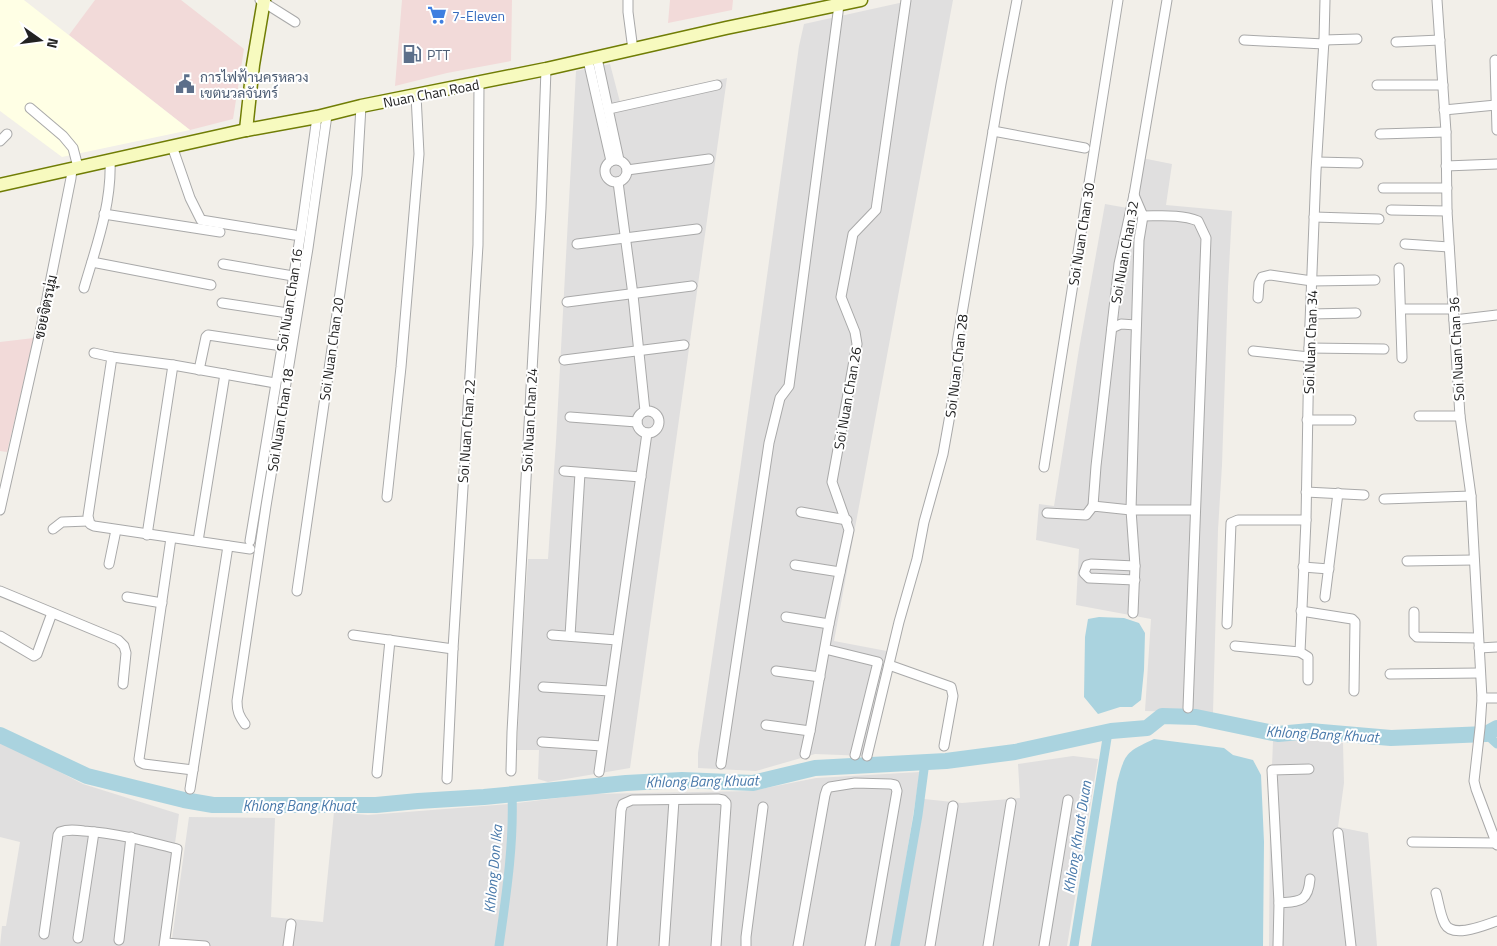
<svg xmlns="http://www.w3.org/2000/svg" width="1497" height="946" viewBox="0 0 1497 946" font-family="'Titillium Web',Sarabun,sans-serif">
<rect width="100%" height="100%" fill="#f2efe9"/>
<!-- residential -->
<g fill="#e0dfdf">
<path d="M913,0H953L834,641L892,652L867,756L815,754L756,771L698,768V753L740,470L799,46L804,24Z"/>
<path d="M610,64L620,102L727,78L630,768L548,782L538,779L539,750H517L521,661L528,559H548L556,441L576,71Z"/>
<path d="M1142,158L1172,164L1166,205L1232,211L1228,287L1222,465L1218,530L1213,713L1145,711L1151,619L1076,605L1079,549L1036,540L1039,504L1054,506L1079,349L1105,204L1133,209Z"/>
<path d="M1306,740L1343,743L1344,783L1338,827L1368,833L1377,946H1269L1270,816L1273,741Z"/>
<path d="M0,741L83,784L179,814L161,946H0L2,926H6L20,842L0,837Z"/>
<path d="M1073,756L1098,759L1067,946H899L905,909H903L924,799L962,803L1020,798L1018,764Z"/>
<path d="M920,772L892,946H171L189,817L275,818L271,917L323,922L334,812L368,815L509,804L590,794L751,791L816,778Z"/>
</g>
<!-- commercial -->
<g fill="#f2dad9">
<path d="M95,0H181L244,49L233,119L190,130L69,35Z"/>
<path d="M402,0H512L511,61L447,73L395,86Z"/>
<path d="M670,0H733L732,10L668,23Z"/>
<path d="M34,338L7,452L0,451V342Z"/>
</g>
<!-- education -->
<path fill="#ffffe5" d="M0,0H24L190,130L62,157L0,111Z"/>
<!-- water -->
<g fill="#aad3df">
<path d="M1099,617L1124,618L1139,623L1145,633L1144,670L1141,700L1132,707H1120L1098,714L1084,697L1085,637L1088,619Z"/>
<path d="M1154,739L1224,748L1233,755L1253,760L1261,775L1264,842L1263,946H1091L1117,783C1125,753 1126,752 1154,739Z"/>
</g>
<g fill="none" stroke-linecap="round" stroke-linejoin="round">
<!-- canal -->
<g stroke="#aad3df" stroke-width="9">
<path d="M1486,734L1497,744"/>
<path d="M499,946C506,896 514,845 512,794"/>
<path d="M895,946L918,815L925,762"/>
<path d="M1074,946L1108,732"/>
</g>
<!-- river -->
<path stroke="#aad3df" stroke-width="16" d="M0,735L87,776L184,800L213,805H376L418,801L484,797L626,783L682,780L753,783L815,768L946,761L1015,752L1111,731L1147,728L1162,716L1196,717L1278,734L1310,731L1391,738L1486,734L1497,728"/>
<!-- street casing -->
<g stroke="#a9a9a9" stroke-width="11">
<g id="street">
<path d="M260,0L295,22"/>
<path d="M628,0V12L633,50"/>
<path d="M1437,0L1446,132L1447,211L1460,416L1471,496L1482,698L1480,728L1474,781L1476,789L1497,845"/>
<path d="M1244,40L1324,44"/>
<path d="M1324,40L1357,39"/>
<path d="M1396,42L1440,40"/>
<path d="M597,58L619,160"/>
<path d="M588,60L611,161"/>
<path d="M1495,60L1497,130"/>
<path d="M1377,85H1443"/>
<path d="M30,108L63,136L73,148L78,167"/>
<path d="M609,109L717,85"/>
<path d="M1444,110L1496,105"/>
<path d="M993,131L1085,148"/>
<path d="M1380,134L1446,132"/>
<path d="M0,141L7,134"/>
<path d="M172,146L190,198L201,220L294,235"/>
<circle cx="616" cy="171" r="11"/>
<path d="M1317,162L1358,163"/>
<path d="M1446,166L1497,164"/>
<path d="M627,170L709,159"/>
<path d="M618,182L633,295L645,411"/>
<path d="M1383,188H1447"/>
<path d="M1134,195L1143,216C1161,216 1181,214 1198,221L1206,238L1188,708"/>
<path d="M1391,210L1447,211"/>
<path d="M104,214L220,232"/>
<path d="M1314,217L1379,219"/>
<path d="M577,244L697,229"/>
<path d="M1405,244L1449,247"/>
<path d="M92,262L211,285"/>
<path d="M223,264L293,276"/>
<path d="M1399,268L1402,358"/>
<path d="M84,288C96,247 112,204 110,160"/>
<path d="M1258,298L1259,283L1262,277L1270,275L1312,281L1375,280"/>
<path d="M567,302L692,286"/>
<path d="M222,303L288,313"/>
<path d="M1401,309H1453"/>
<path d="M1311,314L1356,313"/>
<path d="M1454,320L1497,315"/>
<path d="M1112,328L1121,324L1136,325"/>
<path d="M1309,348L1384,349"/>
<path d="M1253,351L1309,357"/>
<path d="M94,353L112,357L173,365L275,383"/>
<path d="M112,357L88,516L90,524L94,526L250,549"/>
<path d="M564,360L684,345"/>
<path d="M199,370L206,337L208,335L282,346"/>
<circle cx="648" cy="422" r="11"/>
<path d="M1419,416H1460"/>
<path d="M570,417L637,422"/>
<path d="M1307,420H1351"/>
<path d="M1044,467L1118,0"/>
<path d="M564,471L641,477"/>
<path d="M1306,492L1364,495"/>
<path d="M387,497L401,367L419,154L416,95"/>
<path d="M1384,499L1471,496"/>
<path d="M1093,506L1096,466L1119,264L1134,195L1167,0"/>
<path d="M0,510L42,323L71,178L72,169"/>
<path d="M801,512L847,520"/>
<path d="M1047,513L1086,515L1093,506L1131,510H1195"/>
<path d="M53,529L62,522L88,521"/>
<path d="M147,535L173,365"/>
<path d="M171,538L139,759L140,762L144,764L193,770"/>
<path d="M198,541L225,374"/>
<path d="M250,541L302,226L317,117"/>
<path d="M1407,561L1474,560"/>
<path d="M109,564L116,530"/>
<path d="M795,565L840,572"/>
<path d="M1303,567L1329,569"/>
<path d="M1135,580L1089,578L1084,573L1087,565L1091,564L1135,566"/>
<path d="M0,591L118,640L124,646L126,653L123,684"/>
<path d="M297,591L357,175L361,106"/>
<path d="M127,597L162,603"/>
<path d="M1325,597L1338,493"/>
<path d="M1301,611L1352,619L1355,622L1354,691"/>
<path d="M1414,612V634L1417,637L1478,638"/>
<path d="M1133,613L1135,566L1131,510L1139,240L1143,216"/>
<path d="M786,617L829,624"/>
<path d="M1227,624L1231,523L1238,520H1306"/>
<path d="M353,635L453,649"/>
<path d="M552,635L617,640"/>
<path d="M0,636L34,656L37,654L52,613"/>
<path d="M570,636L580,473"/>
<path d="M1235,646L1300,652"/>
<path d="M1479,648L1497,647"/>
<path d="M825,649L878,662L855,755"/>
<path d="M889,665L951,687L953,696L944,746"/>
<path d="M776,671L820,677"/>
<path d="M1390,674L1480,673"/>
<path d="M1308,680V657L1300,652L1306,520L1309,348L1316,171L1324,40L1325,0"/>
<path d="M543,687L610,691"/>
<path d="M1482,698H1497"/>
<path d="M245,724C239,716 237,711 237,701L266,506L308,248L327,115"/>
<path d="M766,725L810,731L829,624L849,530L832,482L857,344L855,332L841,297L853,234L876,210L906,0"/>
<path d="M542,742L602,746"/>
<path d="M805,754L810,731"/>
<path d="M867,756L899,622L917,559L924,522L943,454L958,370L957,343L1001,84L1017,0"/>
<path d="M721,764L769,443L780,398L789,386L839,5"/>
<path d="M511,771L512,732L541,208L546,69"/>
<path d="M599,772L647,433"/>
<path d="M377,773L390,640"/>
<path d="M447,779L453,649L478,245L479,83"/>
<path d="M190,789L228,546"/>
<path d="M1338,833L1351,946"/>
<path d="M1412,842L1496,843"/>
<path d="M1436,893C1439,903 1440,915 1445,924C1453,939 1485,925 1497,921"/>
<path d="M1279,903C1299,901 1308,903 1310,879"/>
<path d="M44,934L58,835L60,832C68,829 76,830 84,831C116,833 146,841 177,849L164,946"/>
<path d="M78,938L94,832"/>
<path d="M119,940L131,837"/>
<path d="M165,943L205,946"/>
<path d="M288,946L291,924"/>
<path d="M612,946L621,810L623,804L632,800L718,799L723,800L726,803V806L716,946"/>
<path d="M664,946L674,800"/>
<path d="M746,946V937L763,807"/>
<path d="M798,946L825,795L827,789L830,787L855,783L890,784L895,785L897,791L870,946"/>
<path d="M930,946L953,806"/>
<path d="M988,946L1011,803"/>
<path d="M1044,946L1068,800"/>
<path d="M1278,946L1279,903L1272,770L1309,769"/>
</g>
</g>
<!-- secondary casing -->
<g stroke="#707d05" stroke-width="15">
<g id="secondary">
<path d="M246,130L253,65L264,0"/>
<path d="M0,185L246,130L317,117L361,106L546,69L726,28L861,0"/>
</g>
</g>
<!-- street -->
<use href="#street" stroke="#fff" stroke-width="9"/>
<!-- secondary -->
<use href="#secondary" stroke="#f7fabf" stroke-width="12"/>
</g>
<!-- icons -->
<defs>
<g id="supermarket-bare" transform="scale(1.5)"><path d="M-6-5.5h2.5l.6 2H6L4.5 2H-2.5L-4.4-4H-6ZM-1.5 3.2a1.3 1.3 0 1 0 .1 0ZM3 3.2a1.3 1.3 0 1 0 .1 0Z" fill="#3f7fe0" stroke="#fff" stroke-width="2.5" paint-order="stroke"/></g>
<g id="fuel-bare" transform="scale(1.5)"><path d="M-5.5-6h7V0h2V4h1.3V-2.5L3-4.5l.8-.8L6-3V5H2.5V1h-1V6h-7ZM-4.2-4.7v3.2H.2V-4.7Z" fill="#5c6f8a" stroke="#fff" stroke-width="2.5" paint-order="stroke"/></g>
<g id="civic-bare" transform="scale(1.5)"><path d="M-.6-6.5H3V-4.5H.6V-3L4-1V1h2V6H-6V1h2V-1L-.6-3ZM-1.2 2.5V6h2.4V2.5Z" fill="#5c6f8a" stroke="#fff" stroke-width="2.5" paint-order="stroke"/></g>
</defs>
<g fill-rule="evenodd">
<use href="#supermarket-bare" x="437" y="15"/>
<use href="#fuel-bare" x="412" y="54"/>
<use href="#civic-bare" x="185" y="84"/>
</g>
<g text-anchor="middle" dominant-baseline="central" stroke-width="4" stroke-linejoin="round" paint-order="stroke">
<!-- shop labels -->
<g font-size="14" fill="#366cbe" stroke="#fff" text-anchor="start">
<text x="452" y="15">7-Eleven</text>
</g>
<!-- service labels -->
<g font-size="14" fill="#4e5e75" stroke="#fff" text-anchor="start">
<text x="427" y="54">PTT</text>
<text x="200" y="76">การไฟฟ้านครหลวง<tspan x="200" dy="16">เขตนวลจันทร์</tspan></text>
</g>
<!-- street labels -->
<g font-size="14" fill="#222" stroke="#fff">
<text transform="translate(431 93) rotate(-11)">Nuan Chan Road</text>
<text transform="translate(1081 234) rotate(-81)">Soi Nuan Chan 30</text>
<text transform="translate(1124 252) rotate(-80)">Soi Nuan Chan 32</text>
<text transform="translate(289 300) rotate(-81)">Soi Nuan Chan 16</text>
<text transform="translate(45 307) rotate(-78)">ซอยจิตรนุ่ม</text>
<text transform="translate(1310 342) rotate(-88)">Soi Nuan Chan 34</text>
<text transform="translate(331 349) rotate(-82)">Soi Nuan Chan 20</text>
<text transform="translate(1456 349) rotate(-93)">Soi Nuan Chan 36</text>
<text transform="translate(956 366) rotate(-83)">Soi Nuan Chan 28</text>
<text transform="translate(847 398) rotate(-80)">Soi Nuan Chan 26</text>
<text transform="translate(280 420) rotate(-81)">Soi Nuan Chan 18</text>
<text transform="translate(529 420) rotate(-87)">Soi Nuan Chan 24</text>
<text transform="translate(466 431) rotate(-86)">Soi Nuan Chan 22</text>
</g>
<!-- water labels -->
<g font-size="15" font-style="italic" fill="#4a7aab" stroke="#fff">
<text transform="translate(1322 734) rotate(3)">Khlong Bang Khuat</text>
<text transform="translate(702 781) rotate(-1)">Khlong Bang Khuat</text>
<text x="299" y="805">Khlong Bang Khuat</text>
<text transform="translate(1077 837) rotate(-81)">Khlong Khuat Duan</text>
<text transform="translate(493 869) rotate(-85)">Khlong Don Ika</text>
</g>
</g>
<!-- north arrow -->
<g transform="translate(40 40) rotate(104)" stroke="#ffffff" stroke-width="4" paint-order="stroke">
<path d="M0-4L9 19L0 12L-9 19Z" fill="#222222"/>
<text y="-8" font-size="14" font-weight="bold" text-anchor="middle" fill="#222222">N</text>
</g>
</svg>
